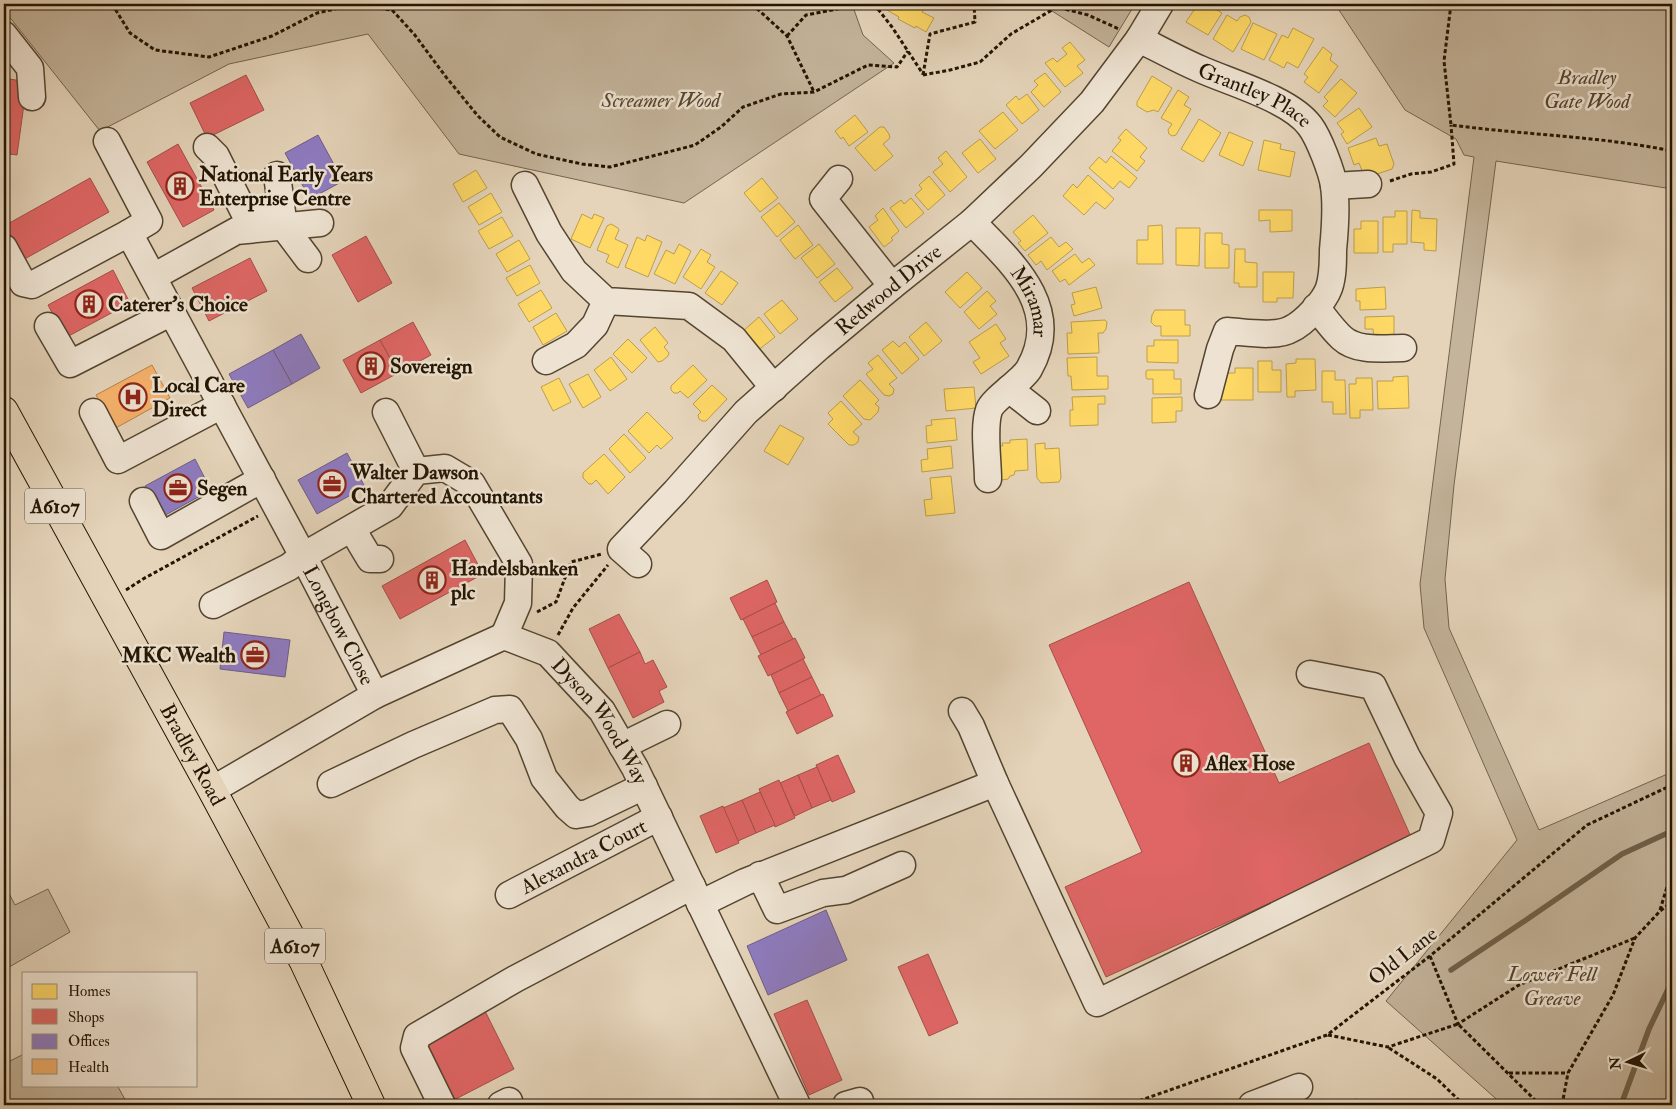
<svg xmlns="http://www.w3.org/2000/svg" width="1676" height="1109" viewBox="0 0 1676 1109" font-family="'IM FELL Double Pica',serif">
<rect width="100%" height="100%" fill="#e5d4ba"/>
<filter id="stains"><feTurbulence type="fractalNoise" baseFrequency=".004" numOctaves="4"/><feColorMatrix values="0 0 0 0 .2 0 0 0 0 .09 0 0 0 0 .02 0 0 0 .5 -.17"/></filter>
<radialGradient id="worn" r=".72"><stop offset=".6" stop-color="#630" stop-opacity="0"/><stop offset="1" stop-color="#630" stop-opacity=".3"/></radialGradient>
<!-- green -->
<g fill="#c4b49b" stroke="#73644e">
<path d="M4,4H852L863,35L894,63L684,203L459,154L368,34L229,64L100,131L4,10Z"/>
<path d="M1041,4H1135L1109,47Z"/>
<path d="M1335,4H1672V189L1496,161L1454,485L1445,579L1449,628L1539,830L1672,772V1105H1503L1386,1001L1517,840L1424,628L1420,584L1474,157L1464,155L1456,139L1405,110Z"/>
<path d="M4,884L15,905L48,889L70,932L4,970Z"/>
<path d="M24,1054V1085H117L128,1105H4V1064Z"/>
</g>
<!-- water -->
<path fill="#a3937b" stroke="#6f614b" d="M1356,1099L1362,1105H1333Z"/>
<!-- homes -->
<g fill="#ffd966" stroke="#bd9e48">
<path d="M891,4H922L924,8L922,12L934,18L926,32L916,26L915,28L898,19L899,17L887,10Z"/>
<path d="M1198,4H1207L1222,13L1208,35L1186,22Z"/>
<path d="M1227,15L1237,21L1240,17L1245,15L1249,17L1251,22L1233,52L1213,39Z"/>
<path d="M1253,23L1277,34L1264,60L1241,49Z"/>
<path d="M1293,28L1314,39L1298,68L1287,62L1284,68L1269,60L1282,35L1288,38Z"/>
<path d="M1070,42L1085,60L1077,66L1083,73L1065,87L1045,63L1053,58L1057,62L1067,54L1062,48Z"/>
<path d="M1323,47L1332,54L1330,60L1338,66L1319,93L1304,82L1308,77L1304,74Z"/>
<path d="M1045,73L1061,92L1044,107L1031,92L1038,85L1034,81Z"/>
<path d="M1152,76L1172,88L1158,112L1154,110L1147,112L1137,106V102Z"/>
<path d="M1341,79L1357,93L1335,117L1323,106L1328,101L1324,97Z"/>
<path d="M1178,90L1189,97L1184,105L1191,109L1176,135L1172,136L1169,134L1168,130L1172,124L1161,118Z"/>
<path d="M1027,94L1039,110L1022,124L1006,105L1016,96L1019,100Z"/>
<path d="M1359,108L1372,127L1347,144L1341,134L1344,132L1337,123Z"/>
<path d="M1003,112L1018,130L995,149L979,131Z"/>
<path d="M855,115L868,132L849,146L843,137L841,139L835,131Z"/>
<path d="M1199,119L1221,133L1203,162L1181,149Z"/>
<path d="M880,127H884L889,134L890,138L883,144L893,156L875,171L855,148Z"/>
<path d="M1126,129L1147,148L1140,157L1145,161L1137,171L1112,151L1121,140L1118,138Z"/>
<path d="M1229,132L1253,142L1243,166L1219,155Z"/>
<path d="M1376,138L1379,146L1387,144L1394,164L1392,169L1365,178L1359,163L1354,165L1348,148Z"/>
<path d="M980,139L996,159L978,173L962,153Z"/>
<path d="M1264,140L1281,144L1280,149L1295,152L1290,177L1258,170Z"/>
<path d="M946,151L967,177L950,192L933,172L943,164L938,158Z"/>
<path d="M1111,156L1137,178L1129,188L1120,181L1113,189L1089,168L1099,157L1106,163Z"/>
<path d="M476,170L487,188L463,202L453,184Z"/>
<path d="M1088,175L1114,199L1105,209L1096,202L1084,215L1063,196L1073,184L1077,188Z"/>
<path d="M929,176L945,195L928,210L915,195L922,189L919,185Z"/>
<path d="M762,178L778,198L760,212L744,193Z"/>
<path d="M491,193L502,212L479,225L468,207Z"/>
<path d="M911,198L924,213L906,228L890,208L901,200L904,204Z"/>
<path d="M779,203L795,222L777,237L761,217Z"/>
<path d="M883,208L899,231L891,238L893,240L884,247L869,227L878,220L875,216Z"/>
<path d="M1259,210H1292V231L1270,232V220L1259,221Z"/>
<path d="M1412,210L1420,211V218L1437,219L1436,251L1424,250V243L1411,242Z"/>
<path d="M1395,211H1407V244H1393V252H1383V217H1395Z"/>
<path d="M582,214L592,219L594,214L604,218L590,248L571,239Z"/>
<path d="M1033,215L1048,233L1025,251L1018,243L1021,241L1013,232Z"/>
<path d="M502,217L513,236L489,249L478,231Z"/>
<path d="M1361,221H1378V253H1354V229H1361Z"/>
<path d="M611,224L618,228L619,230L615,239L628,245L618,268L606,262L609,255L597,250L607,226Z"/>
<path d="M798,225L813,245L795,259L780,240Z"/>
<path d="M1162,225L1163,264H1137V240H1148V226Z"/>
<path d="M1176,228H1200L1199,266L1176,265Z"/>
<path d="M1205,233H1222V244L1229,245V268H1205Z"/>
<path d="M647,235L662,242L648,277L625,267L637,237L645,241Z"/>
<path d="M1051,237L1059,247L1066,242L1073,249L1047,270L1041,261L1036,265L1028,255Z"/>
<path d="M519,240L530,259L507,272L496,254Z"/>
<path d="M679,244L691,251L675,284L654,274L666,250L674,254Z"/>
<path d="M819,244L835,264L817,278L801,258Z"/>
<path d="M701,249L711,255L707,262L715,267L701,289L683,277Z"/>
<path d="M1235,249H1245V262L1257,263V287H1239V283H1234Z"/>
<path d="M1075,254L1082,263L1089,258L1095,265L1069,285L1065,279L1060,282L1052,271Z"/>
<path d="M530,265L540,283L517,296L506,278Z"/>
<path d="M837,268L853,288L835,302L819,282Z"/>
<path d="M721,271L738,283L722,305L705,293Z"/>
<path d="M967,272L982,288L960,308L945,292Z"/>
<path d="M1263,272H1294L1293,298H1277V302H1263Z"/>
<path d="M1096,287L1102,308L1074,316L1071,305L1075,304L1072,293Z"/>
<path d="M1385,287L1386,309L1360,310V301H1356V289Z"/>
<path d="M541,290L552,308L529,322L518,304Z"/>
<path d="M987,291L996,301L990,306L997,314L979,329L964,312Z"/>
<path d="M782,300L798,319L780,334L764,314Z"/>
<path d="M1155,310H1185V325H1190V336H1161V326H1155L1151,322L1152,315Z"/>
<path d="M556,313L567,331L543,345L533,327Z"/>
<path d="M1394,316V340H1374L1373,329H1365V317Z"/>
<path d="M759,317L775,337L757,351L742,332Z"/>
<path d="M1105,320L1107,322L1106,329L1103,333H1098L1099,353L1068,354L1067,333H1072L1071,322Z"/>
<path d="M926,322L942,341L924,356L909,337Z"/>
<path d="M996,324L1006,339L1000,343L1009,356L981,374L973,362L980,358L969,342Z"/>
<path d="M655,327L668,343L664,347L669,353L668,356L662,361L658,362L640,340Z"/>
<path d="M628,339L647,358L632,373L613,354Z"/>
<path d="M1154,340H1178V363L1147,362V346H1154Z"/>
<path d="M893,341L899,347L905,342L919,359L902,374L882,350Z"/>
<path d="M878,355L897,378L889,384L894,389L893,394L889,396L884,395L866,374L873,369L868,363Z"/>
<path d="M611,357L627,379L610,391L594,370Z"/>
<path d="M1097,357V376H1108V389L1072,390L1071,376H1068L1067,358Z"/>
<path d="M1296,359H1315L1316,390L1295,391V397H1287L1286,364L1296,363Z"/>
<path d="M1258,361H1272V370H1281V392H1258Z"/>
<path d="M693,365L707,380L688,398L680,391L678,393H674L671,390V386Z"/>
<path d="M1235,368H1253V400H1221V373H1235Z"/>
<path d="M1148,370H1174V379H1181V394H1153V379H1147L1146,377V371Z"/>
<path d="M1322,371H1335V380H1345L1346,414H1333V402H1322Z"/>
<path d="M588,374L601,397L583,408L569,384Z"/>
<path d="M1408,376L1409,408L1378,409L1377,381H1393V377Z"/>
<path d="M559,378L571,402L553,411L541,387Z"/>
<path d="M1356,378H1372L1373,410H1360V418H1350L1349,384H1356Z"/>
<path d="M860,380L879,400L875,404L879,407L878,412L870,420L864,419L843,396Z"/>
<path d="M712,385L727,399L706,421H702L699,419L698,415L701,412L693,404Z"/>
<path d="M974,387L976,408L946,411L944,389Z"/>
<path d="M1105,396V404H1098V425L1070,426V410H1073L1072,397Z"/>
<path d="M1182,397V411H1176V422L1152,423V398Z"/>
<path d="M841,401L862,424L853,432L859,437L858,442L854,445H849L828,424L833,419L828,413Z"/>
<path d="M647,412L673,438L661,449L657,445L649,453L628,431Z"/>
<path d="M955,418L957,440L927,443L926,426L932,425L931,420Z"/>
<path d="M780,425L804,438L788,465L764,451Z"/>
<path d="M624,434L646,458L630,473L609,449Z"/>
<path d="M1027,439L1028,470L1015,471L1014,475L1010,476L1008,479L1002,480L999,477L998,446H1003L1002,443H1010V440Z"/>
<path d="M1045,443V449L1059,448L1061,478L1059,482L1041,483L1037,478L1035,444Z"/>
<path d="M951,446L953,468L922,472L921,460L928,459L927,449Z"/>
<path d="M604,454L625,477L608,494L596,480L592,484H589L583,478V473Z"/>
<path d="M951,476L955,513L926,516L924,500L932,499L930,478Z"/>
</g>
<!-- shops -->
<g fill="#e06666" stroke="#a74e48">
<path d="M246,75L264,110L207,138L190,103Z"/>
<path d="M4,78L27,82L17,155L9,154L4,191Z"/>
<path d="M178,144L214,210L183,227L147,162Z"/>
<path d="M90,178L109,212L21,261L4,229V226Z"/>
<path d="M366,236L392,283L358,302L332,255Z"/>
<path d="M250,258L267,291L209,321L192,288Z"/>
<path d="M113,270L130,303L65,338L48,305Z"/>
<path d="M413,322L431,355L398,373L380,340Z"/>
<path d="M380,340L398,373L361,393L343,360Z"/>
<path d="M465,540L483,574L400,619L382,586Z"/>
<path d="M767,580L777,602L741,620L730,598Z"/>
<path d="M1189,582L1279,783L1369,743L1412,839L1106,977L1065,887L1142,852L1049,645Z"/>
<path d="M775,603L784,622L752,637L743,619Z"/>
<path d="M619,614L640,652L608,668L589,629Z"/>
<path d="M784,622L793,639L761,655L752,637Z"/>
<path d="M795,638L805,658L768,676L758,656Z"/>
<path d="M640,652L645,664L653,660L667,687L659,691L664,702L633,718L608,668Z"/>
<path d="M803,659L812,677L779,693L771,675Z"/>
<path d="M812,677L821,695L788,711L779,693Z"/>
<path d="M823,694L833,716L797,734L786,712Z"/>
<path d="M838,755L855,792L832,802L816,765Z"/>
<path d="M817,767L831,800L812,808L798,775Z"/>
<path d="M798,775L812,808L795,816L780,783Z"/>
<path d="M779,780L795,818L775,827L759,789Z"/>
<path d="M760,792L775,825L756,833L742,800Z"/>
<path d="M742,800L756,833L738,841L723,808Z"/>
<path d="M723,806L739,843L716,853L700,816Z"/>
<path d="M928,954L958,1023L929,1036L898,967Z"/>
<path d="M807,1000L842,1080L809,1095L774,1014Z"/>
<path d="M485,1011L514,1069L448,1103L418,1045Z"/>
</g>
<!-- offices -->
<g fill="#8e7cc3" stroke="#6e5d89">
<path d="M318,135L343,181L310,199L285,153Z"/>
<path d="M301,334L320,368L292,384L273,350Z"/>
<path d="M273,350L292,384L248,408L229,374Z"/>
<path d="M347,453L365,487L317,514L298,480Z"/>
<path d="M195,459L211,490L162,517L145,486Z"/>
<path d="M224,632L290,640L285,677L220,669Z"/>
<path d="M826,910L847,960L768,995L747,946Z"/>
</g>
<!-- health -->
<path fill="#f6b26b" stroke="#b6834c" d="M152,365L170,398L114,429L96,395Z"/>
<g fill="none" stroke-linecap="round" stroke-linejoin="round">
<!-- stream -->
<g stroke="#6f614b" stroke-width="5.5">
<path d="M1451,970L1526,920L1622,854L1672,831"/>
<path d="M1621,1105L1649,1029L1672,981"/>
</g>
<!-- minor casing -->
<g stroke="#534530" stroke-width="29">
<g id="minor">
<path d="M4,35L30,68L32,97"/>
<path id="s1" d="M1139,39C1159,49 1179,60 1200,69C1231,83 1290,99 1310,126C1319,138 1332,172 1334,186C1337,207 1335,230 1333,250C1333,263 1333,276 1329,288C1324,302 1304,323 1291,329C1276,338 1245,332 1227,331L1220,349L1208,395"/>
<path d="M107,141L149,221L129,233"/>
<path d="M207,147L216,156L245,214L276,224"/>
<path d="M277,175L284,227L308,259"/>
<path d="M839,179L823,199L892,286"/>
<path d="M525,185L549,233L574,271L606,301L689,306L734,339L774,388"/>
<path d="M1334,186L1368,184"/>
<path id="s2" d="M972,222C1012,263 1064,308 1029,369C1022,381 993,399 989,410C983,427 988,460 988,479"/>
<path id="s3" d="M4,248L23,283L32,285L129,233L303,556L375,695"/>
<path d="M153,277L236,231L320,223"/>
<path d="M1316,307C1324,317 1332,329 1342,338C1357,352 1384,348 1403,348"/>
<path d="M48,326L70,364L172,312"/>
<path d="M546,361L576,345L595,325L606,301"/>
<path d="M1009,389L1037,411"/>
<path d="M93,412L118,460L222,405"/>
<path d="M386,412L416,471"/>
<path d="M143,501L161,536L262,479"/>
<path d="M352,529L370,559H380"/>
<path id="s4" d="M638,564L621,549L675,492L746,412L819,347L892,286L972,222L1031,166L1092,102L1139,39L1160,4"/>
<path d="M213,605L289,567L303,556L390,506L416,471L445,468L472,484L519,564L518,603L504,636"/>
<path d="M962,711L971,726L995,783L1097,1003L1431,840L1439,813L1407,757L1373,686L1310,674"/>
<path d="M622,746L667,724"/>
<path d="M331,784L413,745L495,710L510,709L529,739L544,778L567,807L576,815L588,813L644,786"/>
<path id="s5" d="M212,790L375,695L504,636L548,653L602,711L635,768L797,1105"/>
<path d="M760,875L777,910L823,893L846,890L902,865"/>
<path id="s6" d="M509,895L659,817"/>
<path d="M700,904L745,882L995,783"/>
<path d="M442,1105L414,1048L417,1036L515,979L692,886"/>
<path d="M501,1105L509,1101"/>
<path d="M846,1105L860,1101"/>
<path d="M1252,1105L1299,1087"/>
</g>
</g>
<!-- major casing -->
<g stroke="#221502" stroke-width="30">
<g id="major">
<path id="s7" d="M4,411L212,790L304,962L371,1105"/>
</g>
</g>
<!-- path -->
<g stroke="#221502" stroke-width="3" stroke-dasharray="4 2.5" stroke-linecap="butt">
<path d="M112,4L130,33L155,50L209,57L272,36L317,13L353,5L392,10L414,34L446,77L478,116L500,137L536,154L582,164L610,167L695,145L721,127L743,107L781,94L814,92L868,65L897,67L908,51"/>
<path d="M752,4L787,36L814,92"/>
<path d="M874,4L892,27L923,74"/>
<path d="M1451,4L1444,61L1451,125C1525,135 1599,136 1672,151"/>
<path d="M787,36L806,15L848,7L853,4"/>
<path d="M923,75L950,70L980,62L1011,34L1057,7L1088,15L1119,29"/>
<path d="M923,75L930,34L975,22L974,4"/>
<path d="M1390,181L1411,174L1431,172L1454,164L1451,125"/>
<path d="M126,590L143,579L258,516"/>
<path d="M537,612L556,602L571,562L602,554"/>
<path d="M558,635L573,608L608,565"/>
<path d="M1660,910L1670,877L1672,875"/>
<path d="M1430,956L1458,1024L1519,985L1635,938"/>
<path d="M1328,1035L1388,1047L1458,1024L1540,1105"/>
<path d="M1389,1048L1437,1079L1464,1105"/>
<path d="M1509,1073H1568"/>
<path d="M1127,1105L1327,1035L1430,956L1587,825L1672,785"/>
<path d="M1562,1105L1568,1073L1613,995L1635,938L1660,911L1672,902"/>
<path d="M1671,1105L1672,1103"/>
</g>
<!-- minor -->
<use href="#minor" stroke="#eee3d2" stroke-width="26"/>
<!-- major -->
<use href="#major" stroke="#e5d4ba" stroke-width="28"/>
</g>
<!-- icons -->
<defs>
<g id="building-ring" transform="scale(1.4375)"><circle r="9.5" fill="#eee3d2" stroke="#8f2418" stroke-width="1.5"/><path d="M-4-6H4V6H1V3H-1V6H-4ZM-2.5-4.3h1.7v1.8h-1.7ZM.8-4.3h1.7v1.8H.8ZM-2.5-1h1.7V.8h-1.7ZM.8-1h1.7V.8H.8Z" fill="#8f2418"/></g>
<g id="hospital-ring" transform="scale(1.4375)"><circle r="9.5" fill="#eee3d2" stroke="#8f2418" stroke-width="1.5"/><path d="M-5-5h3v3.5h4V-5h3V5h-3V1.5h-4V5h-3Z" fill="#8f2418"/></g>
<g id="office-ring" transform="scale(1.4375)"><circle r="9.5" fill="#eee3d2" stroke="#8f2418" stroke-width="1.5"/><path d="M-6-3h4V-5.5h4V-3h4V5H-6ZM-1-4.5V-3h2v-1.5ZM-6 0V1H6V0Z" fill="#8f2418"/></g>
</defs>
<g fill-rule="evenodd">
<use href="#building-ring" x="180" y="186"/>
<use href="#building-ring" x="89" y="304"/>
<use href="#building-ring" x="371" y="366"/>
<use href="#hospital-ring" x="133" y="397"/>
<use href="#office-ring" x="332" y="484"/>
<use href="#office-ring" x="178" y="488"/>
<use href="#building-ring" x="432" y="580"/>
<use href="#office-ring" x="255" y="655"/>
<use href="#building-ring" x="1186" y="763"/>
</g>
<g text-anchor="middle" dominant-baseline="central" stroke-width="5" stroke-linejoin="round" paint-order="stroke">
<!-- shield labels -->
<g fill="#eee3d2" stroke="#5f5340" stroke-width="1">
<rect x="25" y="488.5" width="60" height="35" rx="4"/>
<rect x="265" y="928.5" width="60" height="35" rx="4"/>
</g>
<g font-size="20" font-weight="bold" fill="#221502">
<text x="55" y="506">A6107</text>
<text x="295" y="946">A6107</text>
</g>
<!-- park labels -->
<g font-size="21" font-style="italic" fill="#534530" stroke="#eee3d2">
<text x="1587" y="77">Bradley<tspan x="1587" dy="24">Gate Wood</tspan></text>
<text x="661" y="100">Screamer Wood</text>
<text x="1552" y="974">Lower Fell<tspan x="1552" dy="24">Greave</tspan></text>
</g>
<!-- street labels -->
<g font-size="21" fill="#221502" stroke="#eee3d2">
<text stroke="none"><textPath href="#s1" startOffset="129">Grantley Place</textPath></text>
<text stroke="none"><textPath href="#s4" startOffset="396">Redwood Drive</textPath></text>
<text stroke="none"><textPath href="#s2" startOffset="101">Miramar</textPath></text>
<text stroke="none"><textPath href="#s3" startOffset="604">Longbow Close</textPath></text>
<text stroke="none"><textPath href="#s5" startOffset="464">Dyson Wood Way</textPath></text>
<text stroke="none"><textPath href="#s7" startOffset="392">Bradley Road</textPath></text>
<text stroke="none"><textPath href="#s6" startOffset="84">Alexandra Court</textPath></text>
<text transform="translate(1403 956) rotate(-38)">Old Lane</text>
</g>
<!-- poi labels -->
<g font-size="21" font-weight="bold" fill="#221502" stroke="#eee3d2" text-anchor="start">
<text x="199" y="174">National Early Years<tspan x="199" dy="24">Enterprise Centre</tspan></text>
<text x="108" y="304">Caterer's Choice</text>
<text x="390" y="366">Sovereign</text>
<text x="152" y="385">Local Care<tspan x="152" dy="24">Direct</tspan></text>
<text x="351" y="472">Walter Dawson<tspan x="351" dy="24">Chartered Accountants</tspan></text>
<text x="197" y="488">Segen</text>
<text x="451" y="568">Handelsbanken<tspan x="451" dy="24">plc</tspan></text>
<text x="236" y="655" text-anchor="end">MKC Wealth</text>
<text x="1205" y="763">Aflex Hose</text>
</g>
</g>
<!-- margin -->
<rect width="1676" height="1109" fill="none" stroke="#e5d4ba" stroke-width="20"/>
<rect x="5" y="5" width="1666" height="1099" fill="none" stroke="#221502" stroke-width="2.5"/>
<rect x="10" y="10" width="1656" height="1089" fill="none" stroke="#221502"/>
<!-- legend -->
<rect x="22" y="972" width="175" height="115" fill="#eee3d2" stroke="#9c917f"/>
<rect x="32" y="984" width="25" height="15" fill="#ffd966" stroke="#9c917f"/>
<text x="68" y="996" font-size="15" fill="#221502">Homes</text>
<rect x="32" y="1009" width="25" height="15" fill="#e06666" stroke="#9c917f"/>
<text x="68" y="1022" font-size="15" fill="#221502">Shops</text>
<rect x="32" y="1034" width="25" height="15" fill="#8e7cc3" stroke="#9c917f"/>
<text x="68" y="1046" font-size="15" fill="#221502">Offices</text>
<rect x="32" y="1059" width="25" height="15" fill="#f6b26b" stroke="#9c917f"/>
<text x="68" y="1072" font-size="15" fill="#221502">Health</text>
<!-- north arrow -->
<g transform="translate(1628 1062) rotate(265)" stroke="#eee3d2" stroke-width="4" paint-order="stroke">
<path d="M0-4L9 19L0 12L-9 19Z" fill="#221502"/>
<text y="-8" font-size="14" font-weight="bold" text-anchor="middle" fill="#221502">N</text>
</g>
<rect width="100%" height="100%" filter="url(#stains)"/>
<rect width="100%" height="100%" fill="url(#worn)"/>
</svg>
